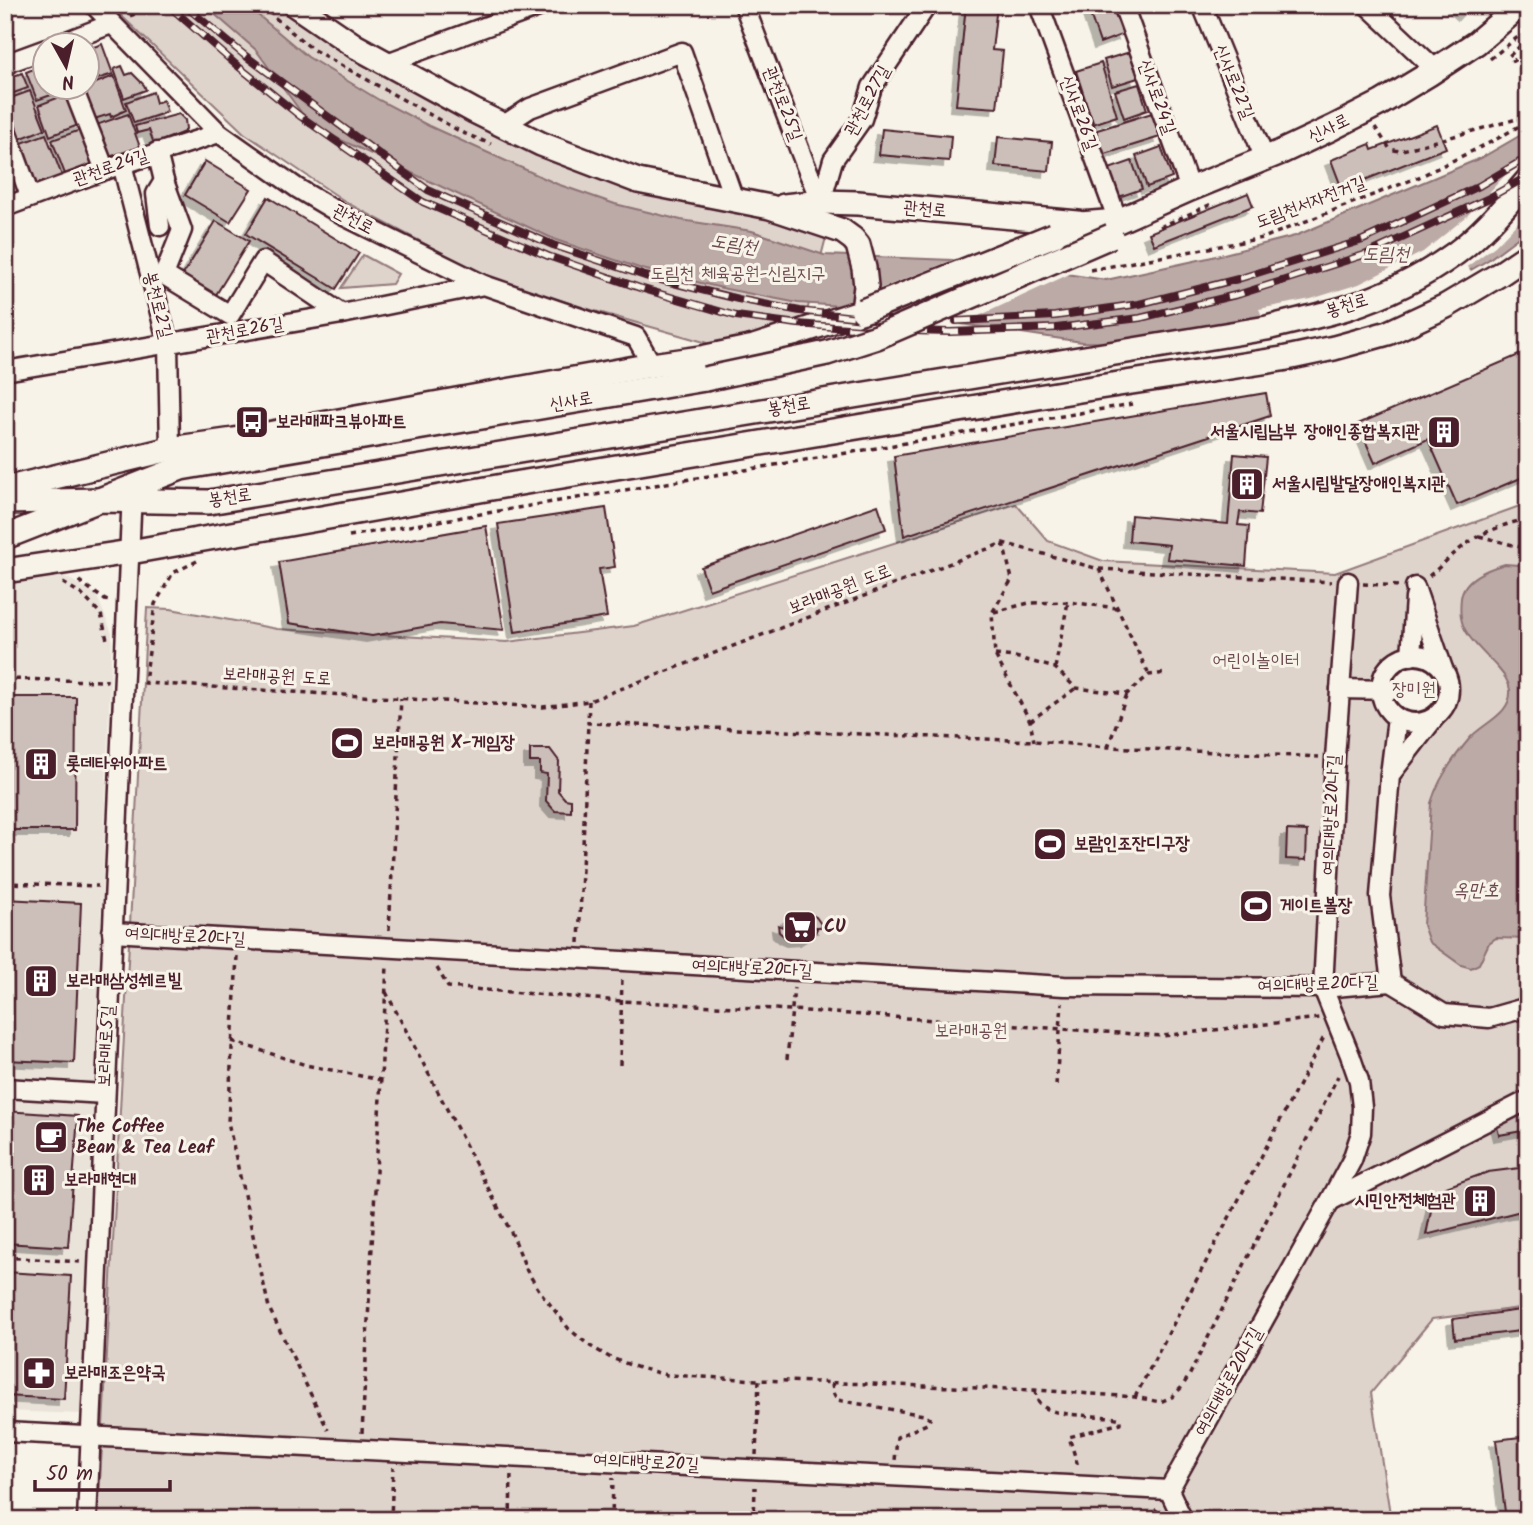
<svg xmlns="http://www.w3.org/2000/svg" width="1533" height="1525" viewBox="0 0 1533 1525" font-family="Kalam,'Poor Story',sans-serif">
<defs>
<filter id="shadow"><feDropShadow dx="-6" dy="6" stdDeviation="0" flood-color="#0004"/></filter>
</defs>
<rect width="100%" height="100%" fill="#f7f3e8"/>
<filter id="ink" filterUnits="userSpaceOnUse"><feTurbulence type="fractalNoise" baseFrequency=".0143" numOctaves="2"/><feDisplacementMap in="SourceGraphic" scale="14" xChannelSelector="R" yChannelSelector="G"/><feConvolveMatrix kernelMatrix="1 2 1 2 8 2 1 2 1" color-interpolation-filters="sRGB"/></filter>
<g filter="url(#ink)">
<!-- built -->
<g fill="#eae3da">
<path d="M62,575L96,594L112,633L82,1414L5,1411V585Z"/>
<path d="M5,1509L70,1512L69,1520H5Z"/>
</g>
<!-- green -->
<g fill="#ded4cc" stroke="#947a7c" stroke-width="2">
<path d="M110,5H286L632,185L833,210L796,354L747,359L704,342L595,311L492,279L349,204L244,133Z"/>
<path d="M363,255L398,274L392,284L341,288Z"/>
<path d="M1528,503V1307L1432,1319L1371,1393L1391,1520H98L147,608L171,609L277,629L507,642L634,626L1016,504L1048,541L1103,561L1335,573Z"/>
</g>
<!-- water -->
<g fill="#bcaaa7" stroke="#8e7275" stroke-width="2">
<path d="M204,5H246L308,57L379,100L429,126L557,184L615,204L681,220L752,231L824,255L979,261L1106,280L1208,258L1295,236L1481,158L1528,131V230L1488,260L1438,289L1160,344L1082,342L841,306L798,303L726,289L642,269L556,240L311,126L256,50Z"/>
<path d="M1505,564L1519,565L1528,567V939L1496,938L1489,943L1479,964L1471,968L1461,965L1429,942L1423,925L1431,803C1438,779 1454,757 1470,738C1483,723 1512,714 1510,690C1509,681 1503,674 1497,667C1487,656 1468,639 1463,625C1460,617 1460,607 1461,598C1463,578 1488,569 1505,564Z"/>
</g>
<!-- pier -->
<g fill="#f7f3e8">
<path d="M1528,144V212L1495,246L1468,266L1471,274L1440,292L1386,315L1331,331L1273,341L1259,309L1311,299L1359,284L1423,252L1466,217L1510,170Z"/>
<path d="M960,257L980,258L1074,272L955,327L905,319L996,277L994,271L883,316L829,309Z"/>
</g>
<!-- building -->
<g fill="#ccbfb9" stroke="#4a1f2b" stroke-width="2" filter="url(#shadow)">
<path d="M966,5H997L992,50L1003,51L997,108L956,105Z"/>
<path d="M1087,5H1114L1124,34L1100,43Z"/>
<path d="M1454,5H1472L1464,14Z"/>
<path d="M102,44L113,74L88,82V49Z"/>
<path d="M1130,52L1138,78L1112,86L1104,60Z"/>
<path d="M1101,63L1117,116L1093,124L1076,71Z"/>
<path d="M46,64V88L68,89L37,100L26,72Z"/>
<path d="M122,66L126,75L132,73L144,85L146,90L124,98L114,69Z"/>
<path d="M22,73L28,88L5,96V79Z"/>
<path d="M114,76L126,110L111,117L110,114L91,120L79,89L88,88V86Z"/>
<path d="M1139,84L1147,110L1124,118L1115,91Z"/>
<path d="M30,91L45,129L17,140L5,110V100Z"/>
<path d="M153,92L156,103L163,100L167,112L134,123L126,102Z"/>
<path d="M70,93L81,124L50,136L39,105Z"/>
<path d="M1152,113L1160,137L1102,155L1094,131Z"/>
<path d="M128,114L140,147L106,158L93,126Z"/>
<path d="M179,114L185,120L186,129L184,132L154,144L149,130L137,133L135,126Z"/>
<path d="M1437,125L1446,148L1342,189L1331,160L1370,144L1372,150Z"/>
<path d="M83,129L96,163L65,174L52,140Z"/>
<path d="M882,129L951,136L949,161L879,155Z"/>
<path d="M46,134L62,176L34,186L19,144Z"/>
<path d="M998,137L1052,142L1049,171L995,166Z"/>
<path d="M1161,147L1172,178L1147,187L1136,156Z"/>
<path d="M205,161L251,189L230,222L185,195Z"/>
<path d="M1132,161L1142,189L1116,198L1106,170Z"/>
<path d="M1248,193L1253,206L1154,245L1149,233Z"/>
<path d="M268,197L359,253L336,289L246,234Z"/>
<path d="M216,221L249,241L214,298L181,278Z"/>
<path d="M1528,351V475L1457,505L1428,439L1375,463L1358,424Z"/>
<path d="M1266,393L1270,416L904,536L894,456Z"/>
<path d="M1234,454L1266,457L1260,514L1240,512L1238,525L1249,526L1246,566L1167,559L1169,545L1129,541L1131,515L1228,524Z"/>
<path d="M878,505L886,529L709,590L701,567Z"/>
<path d="M606,508L615,567L599,569L607,617L515,632L498,524Z"/>
<path d="M486,526L504,630L440,624L372,636L289,623L279,562Z"/>
<path d="M5,697H76L75,830H5Z"/>
<path d="M530,749H550L559,761L558,791L565,799L571,800V812L555,811L546,801L547,774L540,773V762H530Z"/>
<path d="M1287,830L1307,831L1306,860L1286,859Z"/>
<path d="M5,899L81,903L74,1063L5,1060Z"/>
<path d="M800,913H807L816,917L823,927H815L817,929L814,934L806,939L792,940L785,937L779,932L778,925L783,927L787,918Z"/>
<path d="M1528,1107V1130L1499,1135L1496,1123Z"/>
<path d="M5,1111L78,1116L68,1247L5,1243Z"/>
<path d="M1528,1167V1211L1517,1212L1426,1235L1435,1191L1488,1172Z"/>
<path d="M5,1272L71,1276L64,1399L5,1396Z"/>
<path d="M1528,1309V1330L1455,1339L1453,1319Z"/>
<path d="M1528,1436V1520H1506L1496,1440Z"/>
</g>
<g fill="none" stroke-linecap="round" stroke-linejoin="round">
<!-- minor casing -->
<g stroke="#4a1f2b" stroke-width="23">
<g id="minor">
<path d="M94,5L219,133L297,188L344,216L484,285L636,337L652,365"/>
<path d="M744,5L805,164L821,202"/>
<path d="M1039,5L1118,221"/>
<path d="M1123,5L1190,189"/>
<path d="M1202,5L1265,159"/>
<path d="M1367,5L1436,70"/>
<path d="M54,46L111,24"/>
<path d="M387,63L544,5"/>
<path d="M5,64L46,49"/>
<path d="M73,88L105,170"/>
<path d="M504,125L530,108L682,52L734,200"/>
<path d="M5,127L30,196"/>
<path d="M157,152L164,181L182,230L164,275L230,315L263,261L342,314"/>
<path d="M122,164L168,344L170,449"/>
<path d="M821,202L833,160L862,119L872,87L927,5"/>
<path d="M5,207L105,170L219,133"/>
<path d="M160,226L156,194L164,181"/>
<path d="M5,371L342,314L484,285"/>
<path d="M1415,587L1443,669"/>
<circle cx="1415" cy="689" r="34"/>
<path d="M1411,656L1415,598"/>
<circle cx="1415" cy="689" r="13"/>
<path d="M1340,689L1392,690"/>
<path d="M1390,775L1435,717"/>
<path d="M112,932L1064,986L1323,988L1391,982"/>
<path d="M1391,982L1380,896L1390,775L1397,718"/>
<path d="M1391,982L1444,1014L1489,1018L1528,1007"/>
<path d="M5,1088L105,1094"/>
<path d="M1330,1201L1528,1100"/>
<path d="M5,1432L1169,1490"/>
<path d="M1169,1490L1330,1201L1352,1160L1361,1133L1362,1107L1359,1081L1350,1055L1323,988L1335,758L1348,582"/>
<path d="M1169,1490L1183,1520"/>
<path d="M87,1520L132,491"/>
</g>
</g>
<!-- major casing -->
<g stroke="#4a1f2b" stroke-width="28">
<g id="major">
<path d="M784,206L821,202L858,203L1078,223"/>
<path d="M1054,235L1080,224L1118,221L1190,189L1281,152L1332,128L1381,103L1429,74L1476,43L1521,5"/>
<path d="M5,489L170,449L234,440L652,365L701,358L754,347L863,311L866,286L864,268L858,245L853,239L842,231L770,207L638,181L541,144L474,111L355,46L295,5"/>
<path d="M5,502L100,500L209,502L1267,328C1293,321 1320,316 1346,308C1384,296 1423,277 1456,253C1483,233 1506,205 1528,180"/>
<path d="M5,537L181,468L705,379"/>
<path d="M5,571L130,552L514,484L1086,389L1282,359L1334,348L1388,333L1446,306L1500,274L1528,255"/>
</g>
</g>
<!-- path -->
<g stroke="#4a1f2b" stroke-width="3.5" stroke-dasharray="5 5" stroke-linecap="butt">
<path d="M260,5L312,49L463,133L491,144"/>
<path d="M130,16L157,5"/>
<path d="M1528,39L1509,56L1513,61L1528,51"/>
<path d="M1490,59L1528,29"/>
<path d="M1375,127L1390,149L1399,151L1528,116"/>
<path d="M1160,227L1214,203"/>
<path d="M1090,270L1263,238L1419,177L1495,140L1528,121"/>
<path d="M349,536L859,451L1132,404"/>
<path d="M1479,536L1528,549"/>
<path d="M1003,543L1012,579L992,613L995,655L1030,721L1034,741"/>
<path d="M197,561L173,573L155,604L145,683L543,707L589,701L1003,543L1099,569L1331,582"/>
<path d="M1099,569L1149,675"/>
<path d="M1429,576C1445,563 1461,545 1481,535C1496,527 1512,523 1528,518"/>
<path d="M79,581L105,600L111,601"/>
<path d="M63,583L80,593L101,614L107,640"/>
<path d="M1363,584L1400,586"/>
<path d="M994,612L1029,603L1068,602L1117,608"/>
<path d="M995,655L1015,657L1055,668L1076,688L1127,694L1149,675L1167,673"/>
<path d="M1055,668L1068,602"/>
<path d="M5,679L106,681V679"/>
<path d="M589,701L588,723L1034,741L1108,747L1319,757"/>
<path d="M1030,721L1076,688"/>
<path d="M1108,747L1127,694"/>
<path d="M5,883L98,886"/>
<path d="M389,930L401,698"/>
<path d="M579,943L588,723"/>
<path d="M237,956L228,1122L269,1308L328,1430"/>
<path d="M437,968L448,987L621,1001L792,1010L1162,1036L1319,1018"/>
<path d="M386,992L514,1238L527,1271L539,1290L569,1329L590,1346L611,1358L639,1368L667,1375L759,1380L1035,1390L1135,1397L1160,1402L1172,1397L1181,1388L1189,1376L1338,1076"/>
<path d="M232,1041L306,1065L381,1080"/>
<path d="M787,1059L794,988"/>
<path d="M620,1065L622,976"/>
<path d="M1056,1085L1062,1003"/>
<path d="M5,1257L81,1262"/>
<path d="M832,1383L833,1393L837,1400L924,1415L930,1419L927,1424L897,1437L895,1461"/>
<path d="M1035,1390C1035,1391 1037,1400 1038,1401C1049,1420 1101,1413 1121,1419V1423L1069,1437L1077,1463V1469"/>
<path d="M1135,1397L1324,1037"/>
<path d="M362,1433L387,966"/>
<path d="M756,1455L759,1380"/>
<path d="M391,1520L393,1467"/>
<path d="M510,1520L511,1473"/>
<path d="M612,1520L613,1478"/>
<path d="M754,1520L755,1487"/>
<path d="M1150,1520L1157,1509"/>
</g>
<!-- minor -->
<use href="#minor" stroke="#f7f3e8" stroke-width="18"/>
<!-- major -->
<use href="#major" stroke="#f7f3e8" stroke-width="23"/>
<!-- rail casing -->
<g stroke="#4a1f2b" stroke-width="8">
<g id="rail">
<path d="M168,5L234,63L300,116L423,202L548,256L640,288L736,316L798,324L871,330L950,332L1056,328L1140,318L1240,294L1367,254L1487,199L1528,176"/>
<path d="M184,5L243,54L428,190L553,245L645,276L738,299L800,311L872,319L903,320"/>
<path d="M956,321L1055,316L1139,304L1238,279L1363,240L1479,186L1528,157"/>
</g>
</g>
<!-- rail -->
<use href="#rail" stroke="#f7f3e8" stroke-width="5" stroke-dasharray="16" stroke-linecap="butt"/>
<!-- major-bridge casing -->
<g stroke="#4a1f2b" stroke-width="28" stroke-linecap="butt">
<g id="major-bridge">
<path d="M863,311L1054,235"/>
<path d="M705,379L827,353L877,337L1111,236"/>
</g>
</g>
<!-- major-bridge -->
<use href="#major-bridge" stroke="#f7f3e8" stroke-width="23"/>
</g>
</g>
<!-- icons -->
<defs>
<g id="bus-square" transform="scale(1.75)"><rect x="-9" y="-9" width="18" height="18" rx="4" fill="#4a1f2b" stroke="#f7f3e8"/><path d="M-5-6H5V4H4V6H2V4H-2V6H-4V4H-5ZM-3.5-4V0h7V-4ZM-3.5 1.2v1.5H-2V1.2ZM2 1.2v1.5H3.5V1.2Z" fill="#fff"/></g>
<g id="building-square" transform="scale(1.75)"><rect x="-9" y="-9" width="18" height="18" rx="4" fill="#4a1f2b" stroke="#f7f3e8"/><path d="M-4-6H4V6H1V3H-1V6H-4ZM-2.5-4.3h1.7v1.8h-1.7ZM.8-4.3h1.7v1.8H.8ZM-2.5-1h1.7V.8h-1.7ZM.8-1h1.7V.8H.8Z" fill="#fff"/></g>
<g id="stadium-square" transform="scale(1.75)"><rect x="-9" y="-9" width="18" height="18" rx="4" fill="#4a1f2b" stroke="#f7f3e8"/><path d="M0-5a6.5 5 0 1 0 0 10a6.5 5 0 1 0 0-10ZM-3.5-1.8h7v3.6h-7Z" fill="#fff"/></g>
<g id="supermarket-square" transform="scale(1.75)"><rect x="-9" y="-9" width="18" height="18" rx="4" fill="#4a1f2b" stroke="#f7f3e8"/><path d="M-6-5.5h2.5l.6 2H6L4.5 2H-2.5L-4.4-4H-6ZM-1.5 3.2a1.3 1.3 0 1 0 .1 0ZM3 3.2a1.3 1.3 0 1 0 .1 0Z" fill="#fff"/></g>
<g id="cafe-square" transform="scale(1.75)"><rect x="-9" y="-9" width="18" height="18" rx="4" fill="#4a1f2b" stroke="#f7f3e8"/><path d="M-5.5-4.5H6V0H3Q3 3.5 0 3.5H-2.5Q-5.5 3.5-5.5 0ZM3-3.2v2h1.7v-2ZM-6 4.5H4V6H-6Z" fill="#fff"/></g>
<g id="pharmacy-square" transform="scale(1.75)"><rect x="-9" y="-9" width="18" height="18" rx="4" fill="#4a1f2b" stroke="#f7f3e8"/><path d="M-2-6h4v4h4v4h-4v4h-4v-4h-4v-4h4Z" fill="#fff"/></g>
</defs>
<g fill-rule="evenodd">
<use href="#bus-square" x="252" y="422"/>
<use href="#building-square" x="1444" y="432"/>
<use href="#building-square" x="1247" y="484"/>
<use href="#stadium-square" x="347" y="743"/>
<use href="#building-square" x="41" y="764"/>
<use href="#stadium-square" x="1050" y="844"/>
<use href="#stadium-square" x="1256" y="906"/>
<use href="#supermarket-square" x="800" y="927"/>
<use href="#building-square" x="41" y="981"/>
<use href="#cafe-square" x="51" y="1137"/>
<use href="#building-square" x="39" y="1180"/>
<use href="#building-square" x="1480" y="1201"/>
<use href="#pharmacy-square" x="39" y="1373"/>
</g>
<g text-anchor="middle" dominant-baseline="central" stroke-width="6" stroke-linejoin="round" paint-order="stroke">
<!-- street labels -->
<g font-size="18" fill="#4a1f2b" stroke="#f7f3e8">
<text transform="translate(1233 82) rotate(68)">신사로22길</text>
<text transform="translate(1156 97) rotate(70)">신사로24길</text>
<text transform="translate(868 101) rotate(-62)">관천로27길</text>
<text transform="translate(782 104) rotate(69)">관천로25길</text>
<text transform="translate(1078 113) rotate(70)">신사로26길</text>
<text transform="translate(1329 129) rotate(-26)">신사로</text>
<text transform="translate(111 168) rotate(-19)">관천로24길</text>
<text transform="translate(1311 203) rotate(-21)">도림천서자전거길</text>
<text transform="translate(925 210) rotate(5)">관천로</text>
<text transform="translate(353 220) rotate(28)">관천로</text>
<text transform="translate(157 305) rotate(76)">봉천로2길</text>
<text transform="translate(1347 306) rotate(-17)">봉천로</text>
<text transform="translate(245 331) rotate(-10)">관천로26길</text>
<text transform="translate(571 402) rotate(-10)">신사로</text>
<text transform="translate(789 407) rotate(-9)">봉천로</text>
<text transform="translate(230 498) rotate(-8)">봉천로</text>
<text transform="translate(840 590) rotate(-21)">보라매공원 도로</text>
<text transform="translate(277 677) rotate(3)">보라매공원 도로</text>
<text transform="translate(1332 815) rotate(-87)">여의대방로20나길</text>
<text transform="translate(185 937) rotate(3)">여의대방로20다길</text>
<text transform="translate(752 969) rotate(3)">여의대방로20다길</text>
<text transform="translate(1318 985) rotate(-2)">여의대방로20다길</text>
<text transform="translate(107 1046) rotate(-87)">보라매로5길</text>
<text transform="translate(1229 1382) rotate(-61)">여의대방로20나길</text>
<text transform="translate(646 1463) rotate(3)">여의대방로20길</text>
</g>
<!-- park labels -->
<g font-size="18" fill="#6f4c53" stroke="#f7f3e8">
<text x="738" y="274">도림천 체육공원-신림지구</text>
<text x="1256" y="661">어린이놀이터</text>
<text x="1414" y="690">장미원</text>
<text x="971" y="1031">보라매공원</text>
</g>
<!-- poi labels -->
<g font-size="18" font-weight="bold" fill="#4a1f2b" stroke="#f7f3e8" text-anchor="start">
<text x="276" y="422">보라매파크뷰아파트</text>
<text x="1420" y="432" text-anchor="end">서울시립남부 장애인종합복지관</text>
<text x="1272" y="484">서울시립발달장애인복지관</text>
<text x="372" y="743">보라매공원 X-게임장</text>
<text x="66" y="764">롯데타워아파트</text>
<text x="1074" y="844">보람인조잔디구장</text>
<text x="1280" y="906">게이트볼장</text>
<text x="824" y="927">CU</text>
<text x="66" y="981">보라매삼성쉐르빌</text>
<text x="76" y="1127">The Coffee<tspan x="76" dy="21">Bean &amp; Tea Leaf</tspan></text>
<text x="64" y="1180">보라매현대</text>
<text x="1456" y="1201" text-anchor="end">시민안전체험관</text>
<text x="64" y="1373">보라매조은약국</text>
</g>
<!-- water labels -->
<g font-size="19" font-style="italic" fill="#6c4950" stroke="#f7f3e8">
<text transform="translate(734 245) rotate(9)">도림천</text>
<text x="1386" y="255">도림천</text>
<text x="1476" y="891">옥만호</text>
</g>
</g>
<!-- margin -->
<rect width="1533" height="1525" fill="none" stroke="#f7f3e8" stroke-width="28"/>
<rect x="14" y="14" width="1505" height="1497" fill="none" stroke="#4a1f2b" stroke-width="2.5" filter="url(#ink)"/>
<!-- north arrow -->
<g transform="translate(66 66) rotate(172)"><circle r="33" fill="#f7f3e8" stroke="#b29e9c" stroke-width="2"/>
<path d="M0-5L12 26L0 18L-12 26Z" fill="#4a1f2b"/>
<text y="-10" font-size="19" font-weight="bold" text-anchor="middle" fill="#4a1f2b">N</text>
</g>
<!-- scale -->
<path d="M35 1480v10h135v-10" fill="none" stroke="#4a1f2b" stroke-width="3.5"/>
<text x="46" y="1480" font-size="21" fill="#4a1f2b" stroke="#f7f3e8" stroke-width="5" paint-order="stroke">50 m</text>
</svg>
